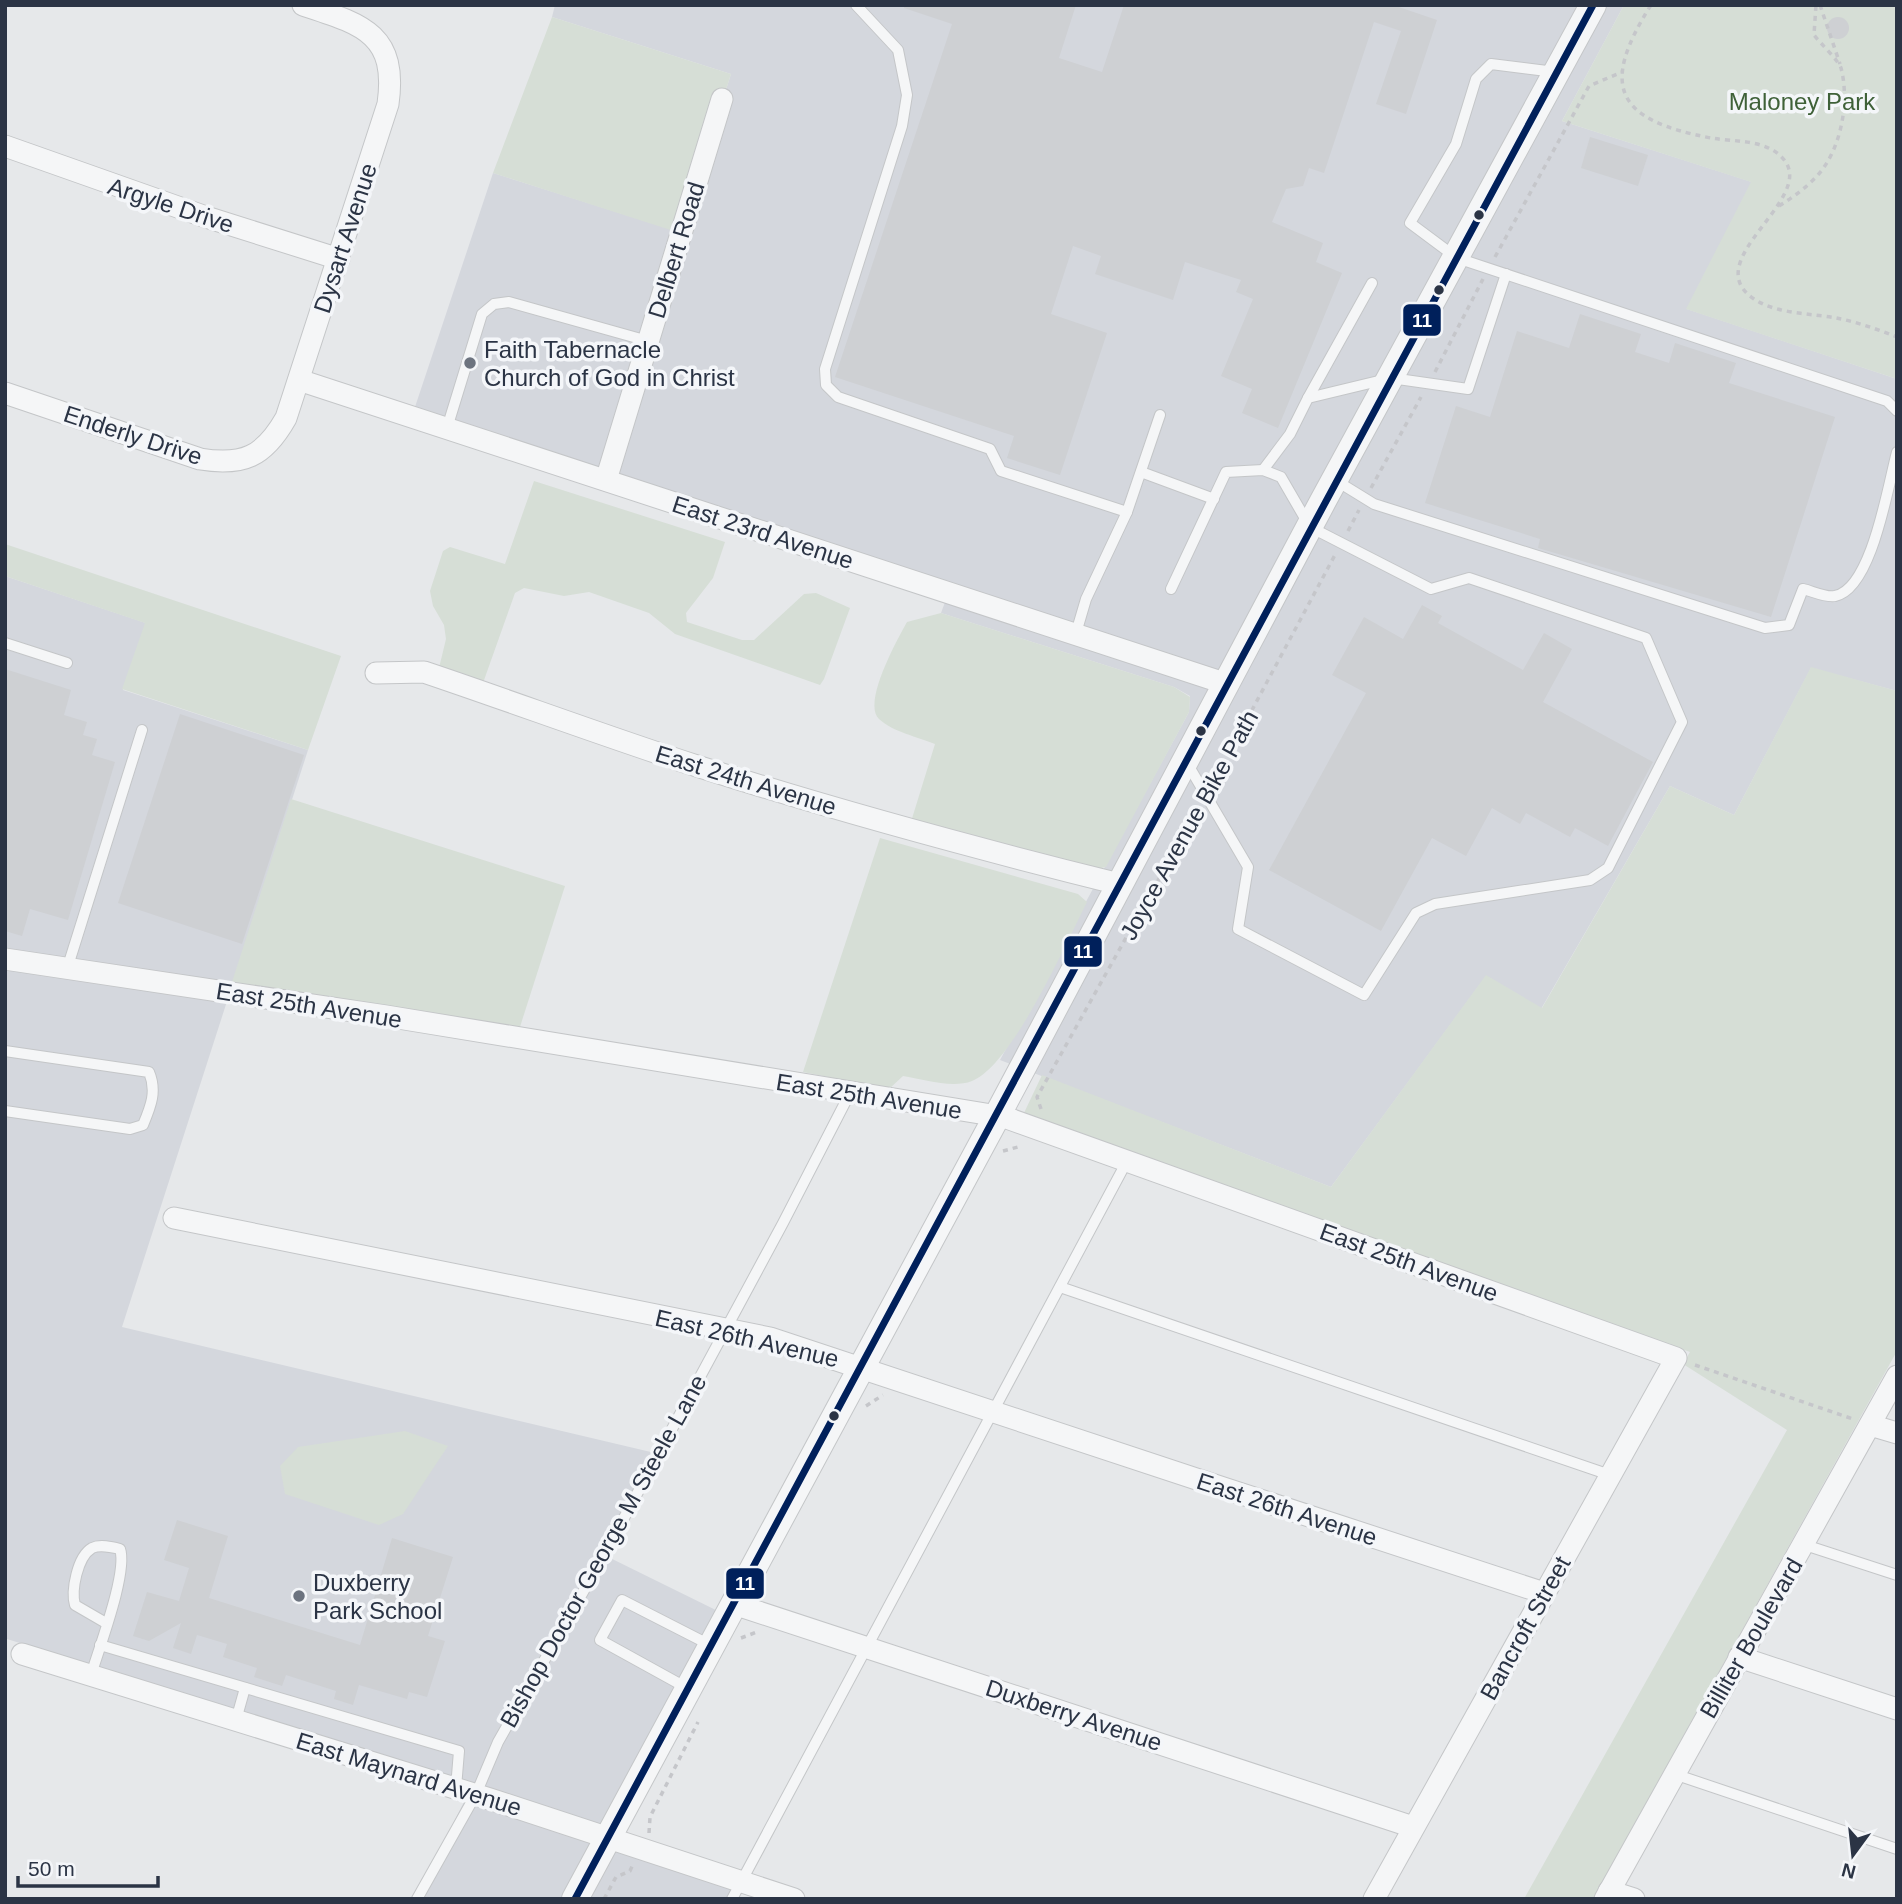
<svg xmlns="http://www.w3.org/2000/svg" width="1902" height="1904" viewBox="0 0 1902 1904" font-family="Arial,sans-serif">
<rect width="100%" height="100%" fill="#e6e8ea"/>
<!-- built -->
<g fill="#d4d7dd">
<path d="M555,5H1624L1562,121L1752,182L1687,309L1897,379V691L1811,668L1734,815L1670,786L1541,1009L1486,976L1331,1187L1000,1060L1189,712L1190,696L1174,687L941,613L948,594L411,419L493,173L680,232L731,74L552,17Z"/>
<path d="M5,576L146,623L123,690L308,750L122,1327L655,1453L600,1553L730,1617L608,1839L737,1884L730,1899H415L473,1784L7,1639L5,1642Z"/>
</g>
<!-- green -->
<g fill="#d6ded6">
<path d="M1624,5H1897V379L1686,309L1751,182L1562,121Z"/>
<path d="M552,17L731,74L680,233L493,173Z"/>
<path d="M534,481L725,542L713,578L686,613L687,622L742,640H754L804,594L816,593L850,608L824,679L820,685L675,634L649,613L589,592L564,596L524,588L515,593L483,683L439,668L446,639L444,625L433,606L430,591L443,551L450,547L505,564Z"/>
<path d="M5,544L341,656L308,750L122,689L145,623L5,576Z"/>
<path d="M941,613L1174,687L1190,697L1189,712L1106,867L1083,872L910,825L935,744C918,737 893,732 879,719C862,703 897,640 907,622Z"/>
<path d="M1811,667L1897,691V1351L1593,1899H1524L1787,1430L1683,1364L1690,1352L1023,1115L1042,1075L1331,1187L1486,975L1542,1008L1670,786L1734,815Z"/>
<path d="M291,799L565,886L519,1030L232,982Z"/>
<path d="M880,838L1078,894L1087,902C1066,943 1012,1066 972,1081C952,1089 923,1079 903,1076L889,1089L803,1072Z"/>
<path d="M405,1431L448,1446L403,1514L379,1525L285,1494L280,1466L298,1447Z"/>
</g>
<!-- building -->
<g fill="#ced0d3">
<path d="M904,5H1076L1059,58L1102,72L1124,5H1393L1437,20L1406,114L1376,104L1401,31L1374,22L1324,173L1309,168L1303,186L1286,189L1272,222L1323,243L1316,262L1342,273L1278,428L1242,413L1252,389L1221,376L1253,299L1236,292L1241,280L1185,262L1173,300L1095,274L1101,256L1073,246L1051,314L1107,333L1060,475L1007,458L1014,436L835,377L952,24L904,8Z"/>
<circle cx="1838" cy="28" r="11"/>
<path d="M1590,137L1648,155L1638,186L1581,168Z"/>
<path d="M1580,314L1641,334L1635,352L1669,363L1675,343L1736,363L1729,383L1835,417L1771,617L1538,548L1540,539L1425,503L1456,406L1490,417L1517,331L1569,348Z"/>
<path d="M1422,605L1442,616L1438,623L1523,670L1544,633L1572,649L1543,702L1653,762L1608,846L1575,828L1570,837L1526,813L1520,824L1492,808L1466,856L1432,838L1381,931L1269,870L1366,693L1332,675L1364,617L1403,639Z"/>
<path d="M5,669L71,690L64,715L87,722L83,735L97,739L92,755L115,762L68,920L30,909L22,936L5,931Z"/>
<path d="M180,714L304,755L242,944L118,903Z"/>
<path d="M177,1520L228,1536L209,1598L360,1645L392,1538L453,1557L428,1636L445,1641L427,1697L409,1692L407,1699L359,1685L353,1705L334,1699L336,1691L286,1675L282,1686L254,1677L257,1668L223,1657L227,1644L197,1635L191,1654L173,1648L181,1623L149,1641L133,1636L147,1592L179,1601L189,1568L164,1560Z"/>
</g>
<g fill="none" stroke-linecap="round" stroke-linejoin="round">
<!-- service casing -->
<g stroke="#c4c6c8" stroke-width="12">
<g id="service">
<path d="M856,5L898,50L907,95L902,126L825,369L826,385L838,397L990,449L1001,471L1127,512L1086,599L1076,633"/>
<path d="M1555,72L1491,64L1476,79L1456,144L1410,223L1457,258L1887,401L1897,411"/>
<path d="M1308,398L1372,283"/>
<path d="M447,428L482,314L494,304L509,302L648,341"/>
<path d="M1263,470L1290,434L1308,398L1391,378L1468,389L1506,274"/>
<path d="M1141,472L1214,499"/>
<path d="M1335,480L1374,504L1765,628L1789,625L1803,589C1812,591 1826,598 1835,596C1872,589 1888,485 1897,452"/>
<path d="M1127,512L1160,415"/>
<path d="M1171,589L1226,472L1263,470L1281,477L1310,527L1431,589L1469,578L1646,638L1682,722L1608,868L1590,880L1435,904L1416,913L1364,995L1238,929L1248,867L1187,763"/>
<path d="M5,643L67,663"/>
<path d="M67,969L142,730"/>
<path d="M5,1051L149,1072C157,1091 151,1106 143,1125L130,1129L5,1111"/>
<path d="M1060,1287L1610,1475"/>
<path d="M1805,1545L1897,1575"/>
<path d="M100,1645L459,1751L456,1788"/>
<path d="M91,1675C99,1648 128,1572 120,1549C112,1547 100,1544 92,1548C77,1557 71,1591 75,1605L106,1623"/>
<path d="M687,1688L600,1640L622,1600L712,1646"/>
<path d="M236,1720L245,1688"/>
<path d="M1674,1774L1897,1849"/>
<path d="M417,1899L476,1794L498,1742L604,1555L783,1223L850,1093"/>
<path d="M732,1899L1126,1163"/>
</g>
</g>
<!-- minor casing -->
<g stroke="#c4c6c8" stroke-width="23">
<g id="minor">
<path d="M5,146L206,217L339,259"/>
<path d="M299,380L1227,684"/>
<path d="M5,393L200,459C243,466 264,457 286,418L388,104C398,33 361,24 303,5"/>
<path d="M606,480L722,99"/>
<path d="M376,673L424,672C516,703 607,737 700,767C838,811 978,849 1119,884"/>
<path d="M5,959L386,1016L1004,1117L1676,1358L1374,1899"/>
<path d="M174,1218L770,1338C1027,1423 1286,1509 1544,1593"/>
<path d="M1870,1425L1897,1433"/>
<path d="M734,1604L1413,1827"/>
<path d="M22,1654L490,1799L794,1899"/>
<path d="M1739,1657L1897,1709"/>
<path d="M1609,1891L1634,1899"/>
<path d="M1605,1899L1897,1376"/>
</g>
</g>
<!-- tertiary casing -->
<g stroke="#c4c6c8" stroke-width="28">
<path id="tertiary" d="M575,1899L997,1116L1323,501L1593,5"/>
</g>
<!-- path -->
<g stroke="#c5c6ca" stroke-width="3.5" stroke-dasharray="5 5" stroke-linecap="butt">
<path d="M1651,5C1599,87 1616,120 1711,138C1735,142 1769,139 1785,161C1814,201 1697,261 1754,299C1778,315 1814,313 1841,319C1860,323 1879,330 1897,337"/>
<path d="M1820,5L1840,64"/>
<path d="M1779,206C1793,197 1806,188 1817,176C1841,150 1850,102 1841,68C1839,61 1820,43 1814,35L1816,5"/>
<path d="M1495,257L1589,86L1622,72"/>
<path d="M1435,372L1483,279"/>
<path d="M1371,488L1421,397"/>
<path d="M1348,531L1359,510"/>
<path d="M1214,781L1336,553"/>
<path d="M1041,1109L1037,1097L1198,809"/>
<path d="M1003,1151L1018,1147L1020,1143"/>
<path d="M1695,1365L1853,1419"/>
<path d="M866,1406L883,1395"/>
<path d="M741,1638L757,1632"/>
<path d="M649,1833L650,1817L698,1722"/>
<path d="M604,1899L616,1877L630,1871L633,1864"/>
</g>
<!-- service -->
<use href="#service" stroke="#f5f6f7" stroke-width="10"/>
<!-- minor -->
<use href="#minor" stroke="#f5f6f7" stroke-width="21"/>
<!-- tertiary -->
<use href="#tertiary" stroke="#f5f6f7" stroke-width="26"/>
<!-- bus-1 casing -->
<g stroke="#f4f6f9" stroke-width="12">
<path id="bus-1" d="M575,1899C915,1268 1250,635 1593,5"/>
</g>
<!-- bus-1 -->
<use href="#bus-1" stroke="#00205b" stroke-width="7"/>
</g>
<!-- markers -->
<g fill="#2b3445" stroke="#f4f6f9" stroke-width="2.5">
<circle cx="1479" cy="215" r="6"/>
<circle cx="1439" cy="290" r="6"/>
<circle cx="1201" cy="731" r="6"/>
<circle cx="834" cy="1416" r="6"/>
</g>
<g fill="#6c737f" stroke="#f4f6f9" stroke-width="2.5">
<circle cx="470" cy="363" r="7"/>
<circle cx="299" cy="1596" r="7"/>
</g>
<g text-anchor="middle" dominant-baseline="central" stroke-width="7" stroke-linejoin="round" paint-order="stroke">
<!-- park labels -->
<g font-size="24" fill="#3f6138" stroke="#f4f6f9">
<text x="1802" y="101">Maloney Park</text>
</g>
<!-- street labels -->
<g font-size="24" fill="#2b3445" stroke="#f4f6f9">
<text transform="translate(171 205) rotate(18)">Argyle Drive</text>
<text transform="translate(345 238) rotate(-72)">Dysart Avenue</text>
<text transform="translate(676 250) rotate(-73)">Delbert Road</text>
<text transform="translate(133 435) rotate(18)">Enderly Drive</text>
<text transform="translate(763 532) rotate(18)">East 23rd Avenue</text>
<text transform="translate(746 780) rotate(17)">East 24th Avenue</text>
<text transform="translate(1189 825) rotate(-61)">Joyce Avenue Bike Path</text>
<text transform="translate(309 1005) rotate(9)">East 25th Avenue</text>
<text transform="translate(869 1096) rotate(9)">East 25th Avenue</text>
<text transform="translate(1409 1262) rotate(20)">East 25th Avenue</text>
<text transform="translate(747 1338) rotate(13)">East 26th Avenue</text>
<text transform="translate(1287 1509) rotate(18)">East 26th Avenue</text>
<text transform="translate(603 1551) rotate(-61)">Bishop Doctor George M Steele Lane</text>
<text transform="translate(1525 1628) rotate(-61)">Bancroft Street</text>
<text transform="translate(1751 1638) rotate(-60)">Billiter Boulevard</text>
<text transform="translate(1074 1715) rotate(18)">Duxberry Avenue</text>
<text transform="translate(409 1774) rotate(17)">East Maynard Avenue</text>
</g>
<!-- poi labels -->
<g font-size="24" fill="#2b3445" stroke="#f4f6f9" text-anchor="start">
<text x="484" y="349">Faith Tabernacle<tspan x="484" dy="28">Church of God in Christ</tspan></text>
<text x="313" y="1582">Duxberry<tspan x="313" dy="28">Park School</tspan></text>
</g>
</g>
<g stroke="#f4f6f9" stroke-width="2.5">
<rect x="1402" y="303" width="40" height="34" rx="7" fill="#00205b"/>
<rect x="1063" y="935" width="40" height="33" rx="7" fill="#00205b"/>
<rect x="725" y="1567" width="40" height="33" rx="7" fill="#00205b"/>
</g>
<g font-size="19" text-anchor="middle" font-weight="bold" fill="#fff">
<text x="1422" y="327">11</text>
<text x="1083" y="958">11</text>
<text x="745" y="1590">11</text>
</g>
<!-- border -->
<rect width="1902" height="1904" fill="none" stroke="#2b3445" stroke-width="14"/>
<!-- north arrow -->
<g transform="translate(1853 1855) rotate(195)" stroke="#f4f6f9" stroke-width="5" paint-order="stroke">
<path d="M0-5L12 26L0 18L-12 26Z" fill="#2b3445"/>
<text y="-10" font-size="19" font-weight="bold" text-anchor="middle" fill="#2b3445">N</text>
</g>
<!-- scale -->
<path d="M18 1876v10h140v-10" fill="none" stroke="#2b3445" stroke-width="3.5"/>
<text x="28" y="1876" font-size="21" fill="#2b3445" stroke="#f4f6f9" stroke-width="5" paint-order="stroke">50 m</text>
</svg>
